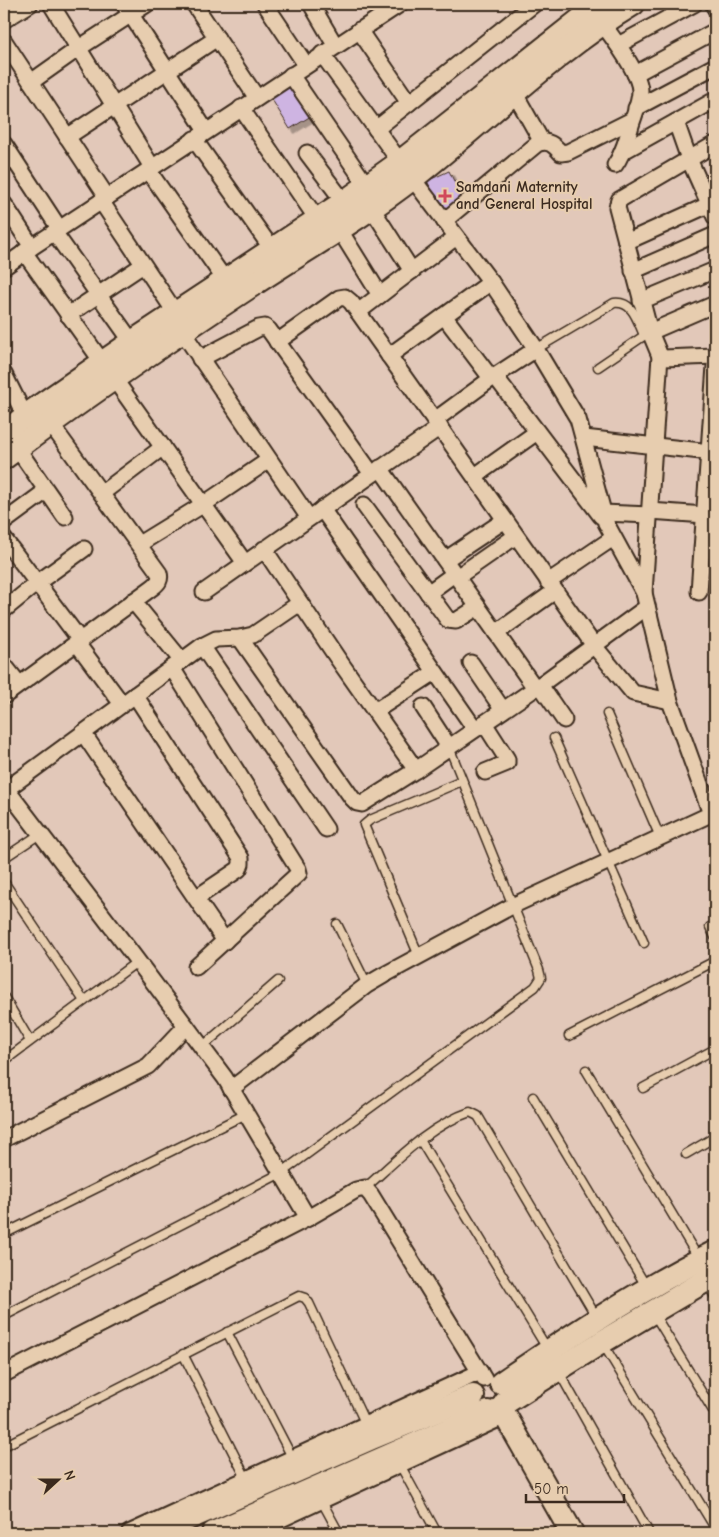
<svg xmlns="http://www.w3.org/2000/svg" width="719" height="1537" viewBox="0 0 719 1537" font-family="'Comic Neue',sans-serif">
<defs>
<filter id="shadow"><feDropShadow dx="4.5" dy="4.5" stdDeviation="0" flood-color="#0004"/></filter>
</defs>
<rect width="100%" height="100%" fill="#e2c8b9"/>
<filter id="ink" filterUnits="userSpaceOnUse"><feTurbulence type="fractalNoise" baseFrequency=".02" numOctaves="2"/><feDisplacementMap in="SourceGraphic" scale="10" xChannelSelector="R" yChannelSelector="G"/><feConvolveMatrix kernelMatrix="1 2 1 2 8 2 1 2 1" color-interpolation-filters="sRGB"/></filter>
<g filter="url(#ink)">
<!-- building -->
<g fill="#ceb4e2" stroke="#3b2a1e" filter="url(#shadow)">
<path d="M292,85L311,116L290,129L271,98Z"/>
<path d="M449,171L463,199L442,210L427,181Z"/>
</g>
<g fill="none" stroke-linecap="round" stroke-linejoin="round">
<!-- lane casing -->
<g stroke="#3b2a1e" stroke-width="11">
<g id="lane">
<path d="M536,349L614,303C633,301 637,320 644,335"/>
<path d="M598,367L648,333"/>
<path d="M607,714L660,837"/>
<path d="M554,738L644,943"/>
<path d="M4,858L40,834"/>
<path d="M4,882L84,1001"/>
<path d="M337,924L367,985"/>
<path d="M710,927L715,937"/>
<path d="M419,956L364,825L370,820L462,781"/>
<path d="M4,997L30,1041"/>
<path d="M569,1036L715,961"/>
<path d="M202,1047L278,981"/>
<path d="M4,1061L138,961"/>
<path d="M586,1070L699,1259"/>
<path d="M643,1088L715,1049"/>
<path d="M533,1097L646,1286"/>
<path d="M420,1140L548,1350"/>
<path d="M686,1154L715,1137"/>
<path d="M365,1188C397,1160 429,1126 470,1112L478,1116L597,1318"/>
<path d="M4,1234L246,1114"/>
<path d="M707,1282L715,1297"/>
<path d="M654,1314L715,1414"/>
<path d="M4,1316L281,1173L535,987L541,978L539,970L449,747"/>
<path d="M227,1332L293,1459"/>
<path d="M603,1344L715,1528"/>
<path d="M183,1354L248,1482"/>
<path d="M559,1372L649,1533"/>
<path d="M4,1446L299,1296L305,1298L309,1303L367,1427"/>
<path d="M399,1463L437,1533"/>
<path d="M320,1498L339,1533"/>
</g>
</g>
<!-- street casing -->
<g stroke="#3b2a1e" stroke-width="19">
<g id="street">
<path d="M51,4L152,167"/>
<path d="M124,4L206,131"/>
<path d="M194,4L257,98"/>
<path d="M265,4L306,65"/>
<path d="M311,4L335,45"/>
<path d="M713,4L715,8"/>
<path d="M4,20L30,4"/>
<path d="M602,23C613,38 640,73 640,91C640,104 633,117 630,129C626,141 623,154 615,165"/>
<path d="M359,30L409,103"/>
<path d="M4,41L107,197"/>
<path d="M618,45L694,4"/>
<path d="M635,74L715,31"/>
<path d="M291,75L367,186"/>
<path d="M31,82L79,48L147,4"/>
<path d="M514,92L542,142"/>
<path d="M241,108L317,219"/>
<path d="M636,108L715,66"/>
<path d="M676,122L689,159L715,217"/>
<path d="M376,129L534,4"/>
<path d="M67,137L217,38"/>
<path d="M194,139L272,249"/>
<path d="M4,144L59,228"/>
<path d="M715,144L619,200L617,207L650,332L660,356L663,358L715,356"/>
<path d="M622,152L715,100"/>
<path d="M307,153L344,202"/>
<path d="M148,170L225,280"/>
<path d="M101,201L175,312"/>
<path d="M4,204L32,247"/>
<path d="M371,207L412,271"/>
<path d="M444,221L537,144C548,139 554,145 561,153L568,152L632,120"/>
<path d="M339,229L380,295"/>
<path d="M54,232L132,342"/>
<path d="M626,242L715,202"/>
<path d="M24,252L245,563"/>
<path d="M4,267L32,247L400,4"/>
<path d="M633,271L715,235"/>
<path d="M641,301L715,270"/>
<path d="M358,312L456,237"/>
<path d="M68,315L143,265"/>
<path d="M444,316L491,378"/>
<path d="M182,331L309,518"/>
<path d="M650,332L715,304"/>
<path d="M277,342L339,298L345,297L351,302L595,647L633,693L670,701"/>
<path d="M389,356L491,282"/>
<path d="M200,359L259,328L265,327L269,330L372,474"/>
<path d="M4,374L25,416"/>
<path d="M495,376L601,516"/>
<path d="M435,420L495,376L536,349"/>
<path d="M584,438L710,452"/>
<path d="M17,448L65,517"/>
<path d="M380,468L535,688"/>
<path d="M475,476L537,432"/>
<path d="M102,493L163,447"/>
<path d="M364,505L448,620L456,621L478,607"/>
<path d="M322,509L475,729"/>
<path d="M650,511L705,515"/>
<path d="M603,513L650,515"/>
<path d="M4,522L46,491"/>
<path d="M4,539L80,640"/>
<path d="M139,544L204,504L269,460"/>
<path d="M264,549L338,659L416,770"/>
<path d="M445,560L505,520"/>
<path d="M457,577L516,536"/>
<path d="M548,582L613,538"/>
<path d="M204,592L440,427"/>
<path d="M699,592L715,366"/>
<path d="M428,593L454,574"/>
<path d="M644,593L660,356"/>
<path d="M133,601L182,661"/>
<path d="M4,610L37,583L84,549"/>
<path d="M496,633L555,591"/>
<path d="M240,638L352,798L357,803L362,804L416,770L540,685L647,607"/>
<path d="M76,642L122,704"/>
<path d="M202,646L326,829"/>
<path d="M471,663L503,710"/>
<path d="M4,665L19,684"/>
<path d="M172,668L298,869L299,873L196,967"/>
<path d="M540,685L564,720"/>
<path d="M135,695L241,858V864L239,869L196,898"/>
<path d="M4,696L153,587C158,583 161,580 159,573L50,423"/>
<path d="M423,707L449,747"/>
<path d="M375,711L435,672"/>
<path d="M484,723L507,759V763L485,772"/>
<path d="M83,733L225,941"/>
<path d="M4,786L133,955L225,1078L308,1218"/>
<path d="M4,791L202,646L216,639L240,638L253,635L300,603"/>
<path d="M231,1089L367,985L384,975L512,906L711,814L670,701L644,593L606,523L578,419L536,349L491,282L400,162L322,54"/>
<path d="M4,1139L148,1066L186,1026"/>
<path d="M4,1374L308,1218L356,1190L365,1188L371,1195L484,1379"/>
<path d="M129,1533L480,1372"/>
<path d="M251,1533L505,1416"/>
</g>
</g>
<!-- secondary casing -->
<g stroke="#3b2a1e" stroke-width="26">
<g id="secondary">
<path d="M4,434L25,416L132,342L344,202L400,162L600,4"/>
<path d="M4,458C85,397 169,340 254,284C307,249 363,217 413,178C487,120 553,52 633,4"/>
<path d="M501,1383C570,1336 641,1289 715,1252"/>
<path d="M505,1403L602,1342L715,1275"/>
<path d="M501,1408L572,1533"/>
<path d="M155,1533L372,1438L473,1396"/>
<path d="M213,1533L488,1412"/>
</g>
</g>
<!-- lane -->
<use href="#lane" stroke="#e7cdaf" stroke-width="8"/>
<!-- street -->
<use href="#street" stroke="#e7cdaf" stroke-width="15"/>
<!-- secondary -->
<use href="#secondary" stroke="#e7cdaf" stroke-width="22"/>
</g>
</g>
<!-- markers -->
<path fill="#d1495b" stroke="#e7cdaf" stroke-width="2" d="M442.5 188.5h5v5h5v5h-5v5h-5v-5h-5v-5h5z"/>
<g text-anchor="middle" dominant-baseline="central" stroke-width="4" stroke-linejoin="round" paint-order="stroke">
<!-- poi labels -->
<g font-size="15" font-weight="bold" fill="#3b2a1e" stroke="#e7cdaf" text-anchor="start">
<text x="456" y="187">Samdani Maternity<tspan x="456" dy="17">and General Hospital</tspan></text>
</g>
</g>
<!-- margin -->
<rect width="719" height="1537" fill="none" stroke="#e7cdaf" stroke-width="20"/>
<rect x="10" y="10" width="699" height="1517" fill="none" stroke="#3b2a1e" stroke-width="2" filter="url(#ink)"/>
<!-- north arrow -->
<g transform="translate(58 1480) rotate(69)" stroke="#e7cdaf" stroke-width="4" paint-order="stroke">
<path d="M0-4L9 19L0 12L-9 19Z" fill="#3b2a1e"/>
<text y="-8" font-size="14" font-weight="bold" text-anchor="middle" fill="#3b2a1e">N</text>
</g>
<!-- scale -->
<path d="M526 1494v8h98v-8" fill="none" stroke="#3b2a1e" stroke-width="2.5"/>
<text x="534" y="1494" font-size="15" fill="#3b2a1e" stroke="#e7cdaf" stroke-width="4" paint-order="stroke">50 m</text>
</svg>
